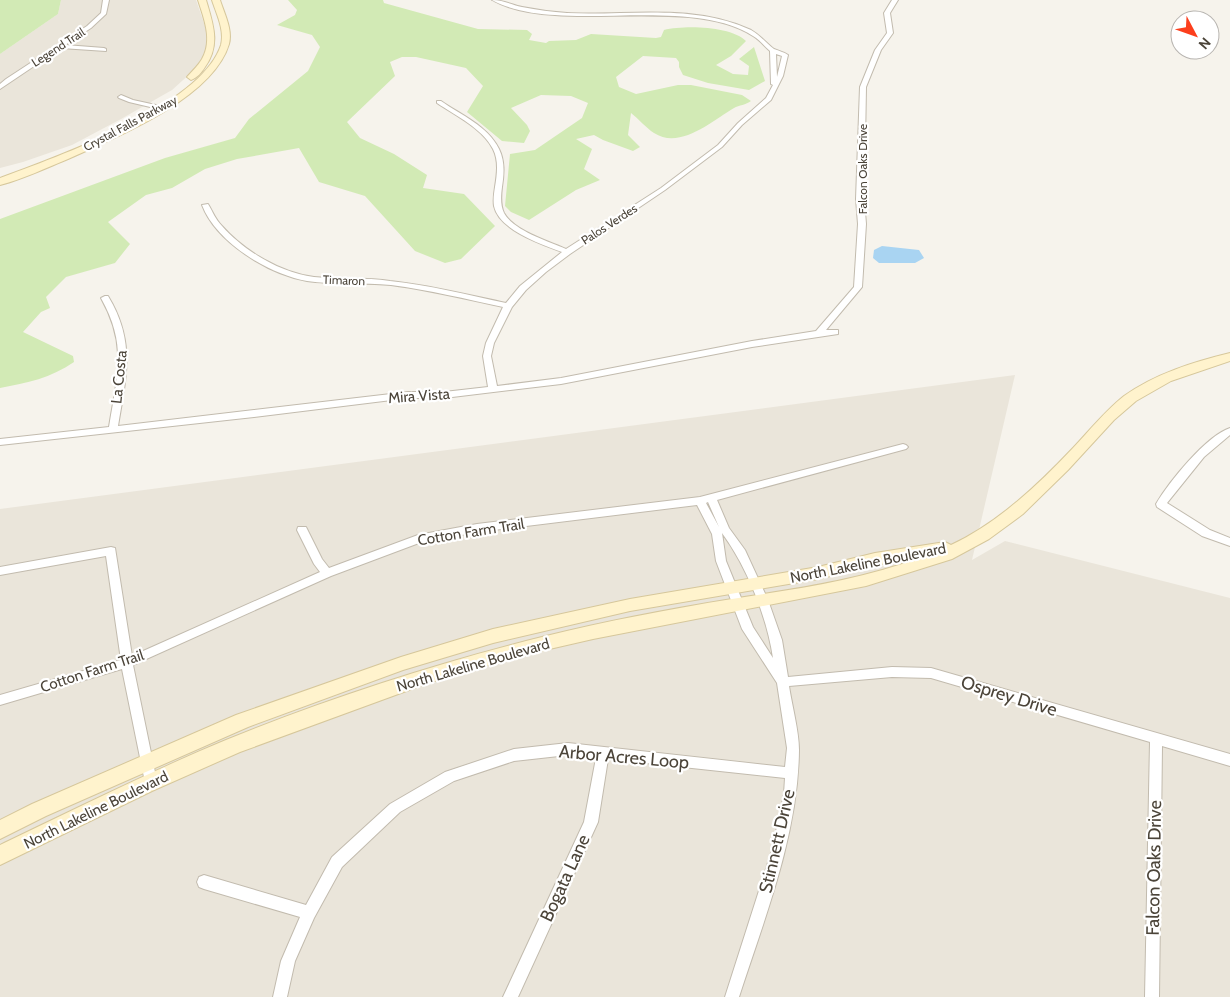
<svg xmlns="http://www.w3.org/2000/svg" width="1230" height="997" viewBox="0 0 1230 997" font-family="Cabin,sans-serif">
<rect width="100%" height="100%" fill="#f6f3ec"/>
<!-- residential -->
<g fill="#eae5da">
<path d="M61,0H196L207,32V50L193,71L172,90L121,119L72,145L23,162L0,168V54L58,14Z"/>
<path d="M1015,375L972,560L1005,541L1230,598V997H0V509Z"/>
</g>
<!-- green -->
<g fill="#d2eab5">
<path d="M0,0H61L58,14L0,54Z"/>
<path d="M288,0H383L384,3L478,29L527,30L532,34L529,40L546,43L549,41L576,40L591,34L656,38L661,37L664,30C685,25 731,26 746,41L731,56L716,65L733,74L748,75L749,66L739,59L754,47L765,81L749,90L708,83L683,75L679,67V62L676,58L643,56L616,77L619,87L636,94L678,85H691L742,95L751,101C746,105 739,105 734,108C712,121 680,150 654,133C646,128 639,119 631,113L628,135L640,147L633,151L603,140L594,135L576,139L592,149L584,169L600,180L576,190L529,220L511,212L505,206L510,154L535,150L582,118L588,103L571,96L541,95L511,108L527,125L530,131L524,143L502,141L467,112L483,86L466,68L416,57H402L390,62L395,76L347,122L360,138L394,154L427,175L423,188L464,194L495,226L461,259L445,263L415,251L365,196L319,182L299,148L237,159L205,169L172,188L146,195L108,222L130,244L115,263L66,277L46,297L50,308L41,312L23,332L73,356L74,362C51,378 27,383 0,388V219L165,158L235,138L249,119L308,71L320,47L312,35L277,25L295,15L297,10Z"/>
</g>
<!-- water -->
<path fill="#a9d4f2" d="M882,246L919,250L924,258L915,263H879L873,258L874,250Z"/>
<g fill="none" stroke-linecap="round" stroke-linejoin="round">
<!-- street casing -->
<g stroke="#c2bbae" stroke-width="2">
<g id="street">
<path d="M103,0H109L106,14L91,28L65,45L104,48L106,49V51L61,48L0,89V84L6,79L87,26L101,13Z"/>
<path d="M492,0C503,0 512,5 522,7C537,10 552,12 567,13C628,16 693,3 751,30C760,35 766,43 774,49C779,51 784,52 788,55L783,76L771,100L742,125L722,147L665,190L570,254L546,272L526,290L512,307L494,343L491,356L497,386L561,378L752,341L816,331L854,287L858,224L856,199L860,87L875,50L887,33L884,13L892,0H898L890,13L893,33L881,50L866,87L864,199L866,224L862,287L826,330H838V334L752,347L561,384L444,398H408L254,417L0,445V439L109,427C117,376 128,346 101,298L105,296H108C136,342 126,377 118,426L408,392H444L488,387L483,356L486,343L503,307C466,299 429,290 391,285C363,282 334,285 307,281C268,274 216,242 202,205L208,204C213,212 215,219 222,226C244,251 281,273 314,277C339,280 365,277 390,281C429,285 468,295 506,303L520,286L562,252C541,244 499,230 494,206C493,200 494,193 495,187C497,174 499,161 493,149C482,128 456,116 437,103V101H441C461,115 488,126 499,149C505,161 504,174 502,187C501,195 500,205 504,213C514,231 548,241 566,249L661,188L718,145L738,123L766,98L773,85L771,84L770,51C764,46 760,40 753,36C704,4 612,20 555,15C535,14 510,10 492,0ZM776,54L782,56L777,77Z"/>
<path d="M121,95L133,100L165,107L166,108L163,110L129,102L119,98L118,97Z"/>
<path d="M1230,428V435L1204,457L1167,503L1210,530L1230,538V546L1202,536L1157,507L1156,504C1169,482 1206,436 1230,428Z"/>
<path d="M903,444L906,445L908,447L906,449L717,500L729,528L745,550L768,600L782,640L788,677L892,667L931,668L1230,754V766L1162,746L1159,997H1145L1150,742L931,678L892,677L789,686C792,706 799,731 799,750C798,835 765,917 739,997H725L772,850L784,794L785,778L608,759L598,822L518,997H503L584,822L596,758L568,755L514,761L454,781L400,812L342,867L314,918L295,961L287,997H273L281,961L300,917L204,889L199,887L197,882L199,877L204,875L306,905L332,857L390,804L445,772L514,749L568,743L785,767L787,748L777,683L742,629L716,561L712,534L697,505L477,532L419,543L331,576L133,665L157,782L156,786L151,788L146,786L145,782L122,669L0,705V695L121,660L106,556L0,575V567L111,547L115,548L132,656L320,572L314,564L297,530L298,527H306L322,559L329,568L418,535L477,524L700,497ZM708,502L719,527L706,503ZM722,533C747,567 767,617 773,658L753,627L726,561Z"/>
</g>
</g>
<!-- secondary casing -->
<g stroke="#d6c79b" stroke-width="2">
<g id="secondary">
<path d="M198,0H206C213,24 221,45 205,67C202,72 197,78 191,80L187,77C192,71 198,66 202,59C213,40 204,19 198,0Z"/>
<path d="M212,0H220C224,13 233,30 229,44C213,98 116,138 68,159C46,168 23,179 0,185V178C57,157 201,106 221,45C225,30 216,13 212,0Z"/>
<path d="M1230,353V361L1171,381L1136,401L1114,420L1068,470L1023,514L989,539L952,559L866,586L593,639L519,656L431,682L240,752L152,791L0,865V845C75,809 149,772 226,740C329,698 437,663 546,636C607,621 670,609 732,599C796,589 862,580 922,557L875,565L818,579L630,611L493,643L403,670L248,727L46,816L0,839V820L32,804L236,715L401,657L493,629L630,599L818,567L875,553L945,542L951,545C998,523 1038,485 1073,448C1090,430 1105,411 1124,396C1155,374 1193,362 1230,353Z"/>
</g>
</g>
<!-- street -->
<use href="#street" fill="#fff" fill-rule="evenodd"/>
<!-- secondary -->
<use href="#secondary" fill="#fff3cd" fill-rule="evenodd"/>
</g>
<g text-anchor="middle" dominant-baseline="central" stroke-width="4.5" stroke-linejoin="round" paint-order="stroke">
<!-- far-street labels -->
<g font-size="12" fill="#4b4439" stroke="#fff">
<text transform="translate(58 47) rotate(-33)">Legend Trail</text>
<text transform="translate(130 123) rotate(-28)">Crystal Falls Parkway</text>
<text transform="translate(862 169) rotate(-90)">Falcon Oaks Drive</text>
<text transform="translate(609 224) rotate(-33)">Palos Verdes</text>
<text transform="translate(344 280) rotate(2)">Timaron</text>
</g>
<!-- street labels -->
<g font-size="15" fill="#4b4439" stroke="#fff">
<text transform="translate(119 377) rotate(-84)">La Costa</text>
<text transform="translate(419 396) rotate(-4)">Mira Vista</text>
<text transform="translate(471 532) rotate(-9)">Cotton Farm Trail</text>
<text transform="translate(868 563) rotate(-11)">North Lakeline Boulevard</text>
<text transform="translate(473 665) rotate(-16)">North Lakeline Boulevard</text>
<text transform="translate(92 671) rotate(-18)">Cotton Farm Trail</text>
<text transform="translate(96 810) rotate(-26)">North Lakeline Boulevard</text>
</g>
<!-- near-street labels -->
<g font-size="18" fill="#4b4439" stroke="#fff">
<text transform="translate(1009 696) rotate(17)">Osprey Drive</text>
<text transform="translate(624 757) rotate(5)">Arbor Acres Loop</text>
<text transform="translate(777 841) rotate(-77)">Stinnett Drive</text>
<text transform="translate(1154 868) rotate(-89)">Falcon Oaks Drive</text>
<text transform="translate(565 878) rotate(-65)">Bogata Lane</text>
</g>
</g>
<!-- north arrow -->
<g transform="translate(1195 35) rotate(131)"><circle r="24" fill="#ffffff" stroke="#b7b4b0"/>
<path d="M0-4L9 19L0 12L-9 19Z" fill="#fc3f1d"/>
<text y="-8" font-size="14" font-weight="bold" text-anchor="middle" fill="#4b4439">N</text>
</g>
</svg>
